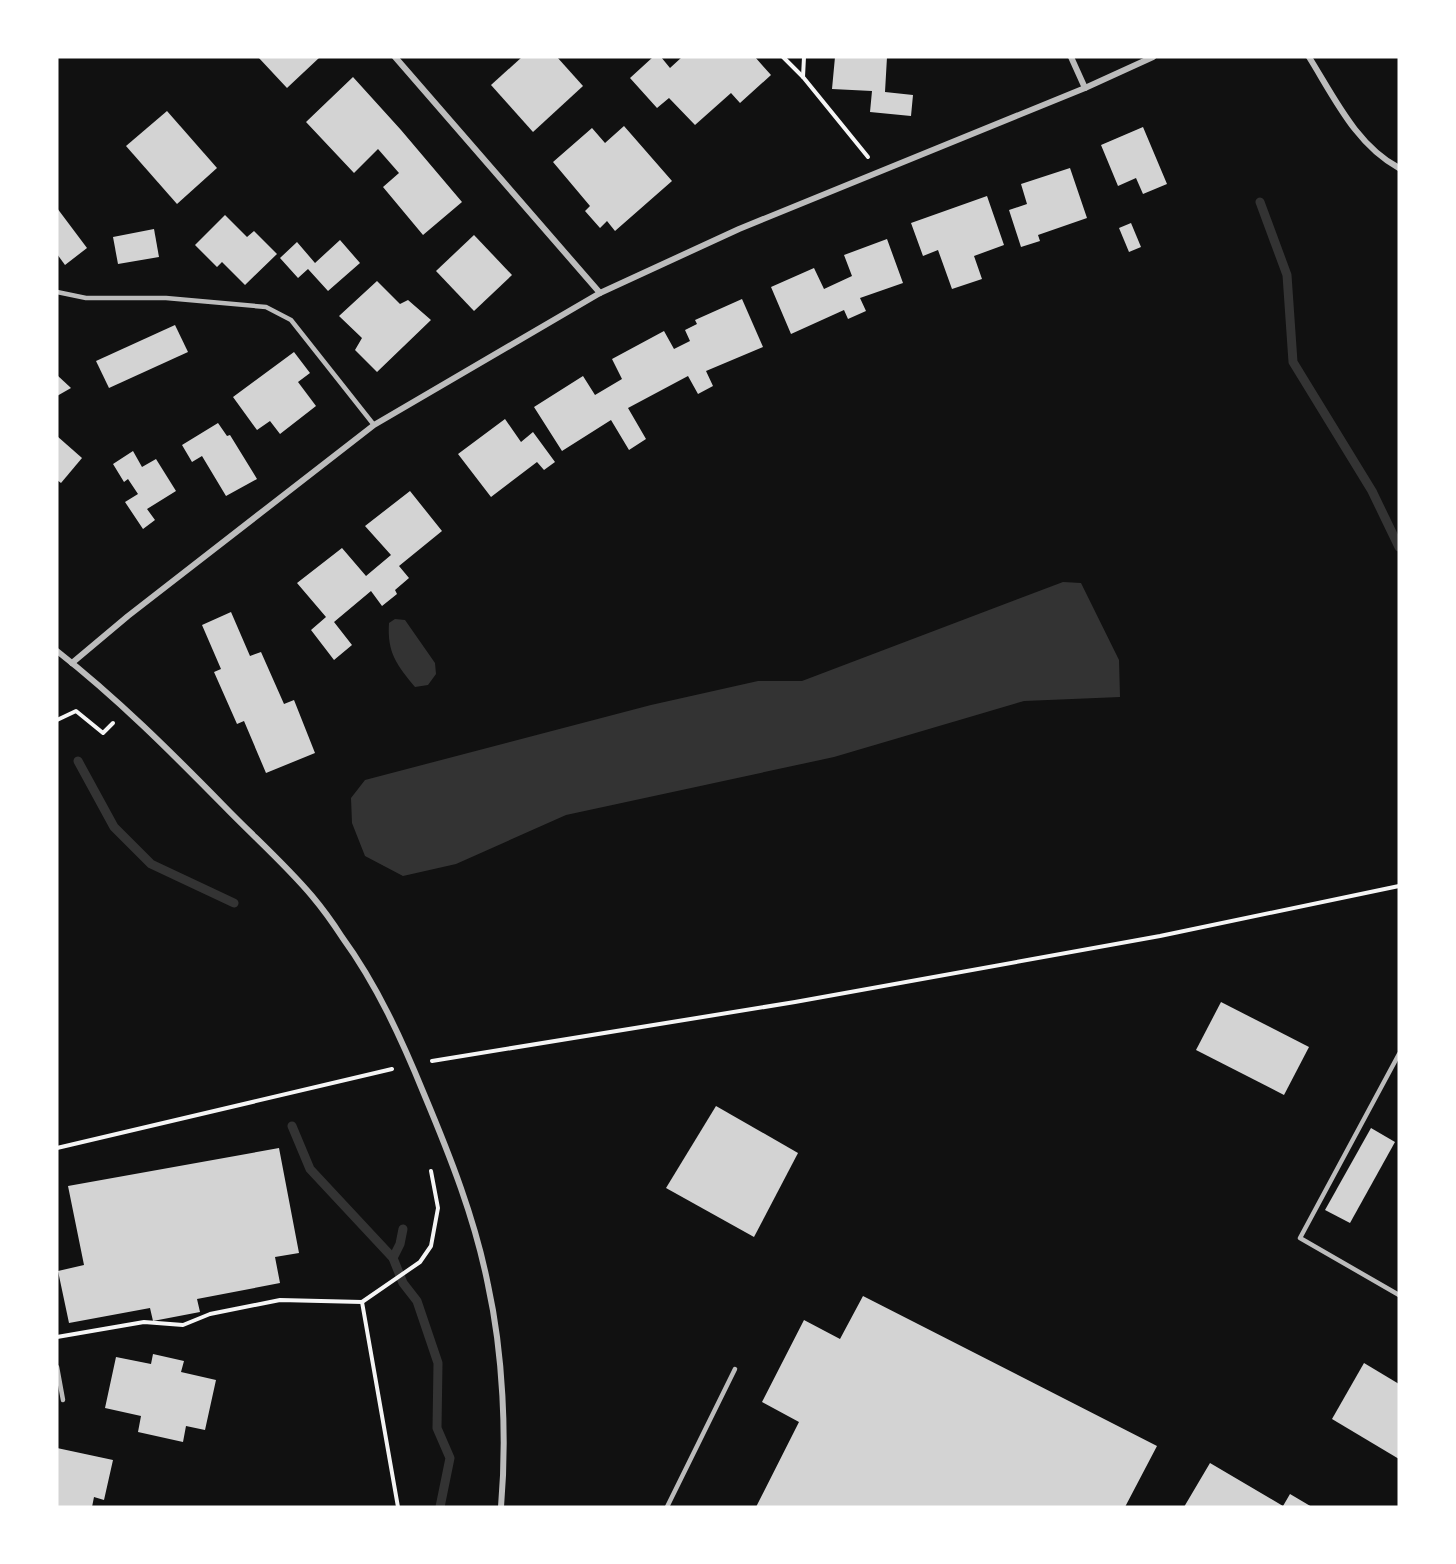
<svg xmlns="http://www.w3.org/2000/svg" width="1456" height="1564" viewBox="0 0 1456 1564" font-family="Raleway,sans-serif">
<rect width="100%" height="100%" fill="#111"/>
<!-- water -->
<g fill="#333">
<path d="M1063,582L1081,583L1119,660L1120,697L1024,701L834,757L566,815L456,864L403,876L365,856L352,823L351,798L365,780L651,705L758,681H802Z"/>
<path d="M395,619L405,620L435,663L436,674L428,685L415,687C397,665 387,653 389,623Z"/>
</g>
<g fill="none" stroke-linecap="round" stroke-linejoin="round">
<!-- stream -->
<g stroke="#333" stroke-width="9">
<path d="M1260,202L1287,275L1293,362L1372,491L1399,547"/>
<path d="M78,761L114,827L151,864L234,903"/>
<path d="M292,1126L310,1169L393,1258L403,1283L417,1301L438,1363L437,1428L450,1458L440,1507"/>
<path d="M393,1258L400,1244L403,1229"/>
</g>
</g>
<!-- building -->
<g fill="#d3d3d3">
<path d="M258,57H320L287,88Z"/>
<path d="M522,57H557L583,86L533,132L491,85Z"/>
<path d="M653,57H661L670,68L682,57H755L771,75L740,103L731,93L695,125L669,98L657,108L630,78Z"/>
<path d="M835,57H887L885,92L913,95L911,116L870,112L872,91L832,89Z"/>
<path d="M353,77L401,130L462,202L423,235L383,187L399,173L378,149L354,173L306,122Z"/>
<path d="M167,111L217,168L177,204L126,146Z"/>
<path d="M624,126L672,181L615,231L607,221L600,228L585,211L590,206L553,162L592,128L605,143Z"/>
<path d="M1143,127L1167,184L1143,194L1136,178L1118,186L1101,145Z"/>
<path d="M1070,168L1087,218L1038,235L1040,241L1021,247L1009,210L1027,204L1021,184Z"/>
<path d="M987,196L1004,245L974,256L982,279L952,289L938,250L923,256L911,223Z"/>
<path d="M57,208L87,248L65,265L57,254Z"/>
<path d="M225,215L247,237L254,231L277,254L245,285L222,262L217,267L195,245Z"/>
<path d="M1131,223L1141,247L1129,252L1119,228Z"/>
<path d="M154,229L159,257L118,264L113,237Z"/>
<path d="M474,235L512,275L474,311L436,271Z"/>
<path d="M887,239L903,283L860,298L866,311L848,319L844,310L791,334L771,287L814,268L824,289L852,276L844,255Z"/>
<path d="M340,240L360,263L328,291L308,269L298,278L280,258L297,242L315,263Z"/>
<path d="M377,281L400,304L408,300L431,320L377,372L355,350L362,338L339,316Z"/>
<path d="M742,299L763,347L706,371L713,386L698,394L688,376L628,408L646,439L629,450L611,420L562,451L534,407L583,376L595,395L622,379L612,359L664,331L674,349L690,341L685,330L697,324L695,320Z"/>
<path d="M175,325L188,352L109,388L96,361Z"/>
<path d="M294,352L310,373L298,382L316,406L280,434L270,421L257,430L233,397Z"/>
<path d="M57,375L71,388L57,396Z"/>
<path d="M505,419L521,442L533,432L555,462L544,470L537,462L491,497L458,454Z"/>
<path d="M218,423L227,436L230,435L257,479L226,496L202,456L192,462L182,445Z"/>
<path d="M57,436L82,458L61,483L57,480Z"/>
<path d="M133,451L142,467L156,459L176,491L147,509L155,520L143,529L125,502L138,494L128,479L124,482L113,464Z"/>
<path d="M410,491L442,531L399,566L409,578L395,590L397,594L382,606L371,591L334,622L352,645L334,660L311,630L326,617L297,583L342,548L366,576L391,555L365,526Z"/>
<path d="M231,612L250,656L261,652L284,704L294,700L315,753L266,773L244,721L237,724L214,672L221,669L202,625Z"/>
<path d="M1221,1002L1309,1047L1284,1095L1196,1050Z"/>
<path d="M716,1106L798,1153L754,1237L666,1188Z"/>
<path d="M1371,1128L1395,1142L1350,1223L1325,1210Z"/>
<path d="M279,1148L299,1253L275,1257L280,1283L197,1299L200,1312L153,1321L150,1308L69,1323L58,1271L84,1265L68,1186Z"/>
<path d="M863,1296L1157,1446L1125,1507H756L799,1422L762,1402L804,1320L840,1339Z"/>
<path d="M153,1354L184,1361L181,1372L216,1380L205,1430L186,1426L183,1442L138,1432L141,1416L105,1408L116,1357L151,1364Z"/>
<path d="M1364,1363L1399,1384V1459L1332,1419Z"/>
<path d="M57,1448L113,1460L104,1500L94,1497L92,1507H57Z"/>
<path d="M1210,1463L1283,1506L1290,1494L1312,1507H1184Z"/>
</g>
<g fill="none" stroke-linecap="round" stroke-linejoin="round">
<!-- path -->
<g stroke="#f5f5f5" stroke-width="4">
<path d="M783,57L803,77L868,157"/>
<path d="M803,77L804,57"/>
<path d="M57,720L76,711L103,733L113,723"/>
<path d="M432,1061L795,1002L1160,936L1399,886"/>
<path d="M57,1148L392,1069"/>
<path d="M362,1302L398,1507"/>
<path d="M57,1337L144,1322L183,1325L210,1314L280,1300L362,1302L420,1262L431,1246L438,1208L431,1171"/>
</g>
<!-- service -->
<g stroke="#bcbcbc" stroke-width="4.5">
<path d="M57,292L86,298H166L266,307L291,320L374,425"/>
<path d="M1399,1054L1300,1238L1399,1295"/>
<path d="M57,1367L63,1400"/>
<path d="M667,1507L735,1369"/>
</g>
<!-- minor -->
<g stroke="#bcbcbc" stroke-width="6">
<path d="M395,57L600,293"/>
<path d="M1071,57L1085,88"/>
<path d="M1309,57C1334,97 1356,145 1399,168"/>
<path d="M57,651C117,698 171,752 224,806C253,836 285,864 312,896C323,909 333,923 342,937C377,985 402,1040 424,1094C450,1156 475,1219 488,1285C503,1353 507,1438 501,1507"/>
<path d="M72,663L128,616L374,425L600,293L739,229L1085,88L1153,57"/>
</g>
</g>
<!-- border -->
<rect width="1456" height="1564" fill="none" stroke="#ffffff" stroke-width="117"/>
</svg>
